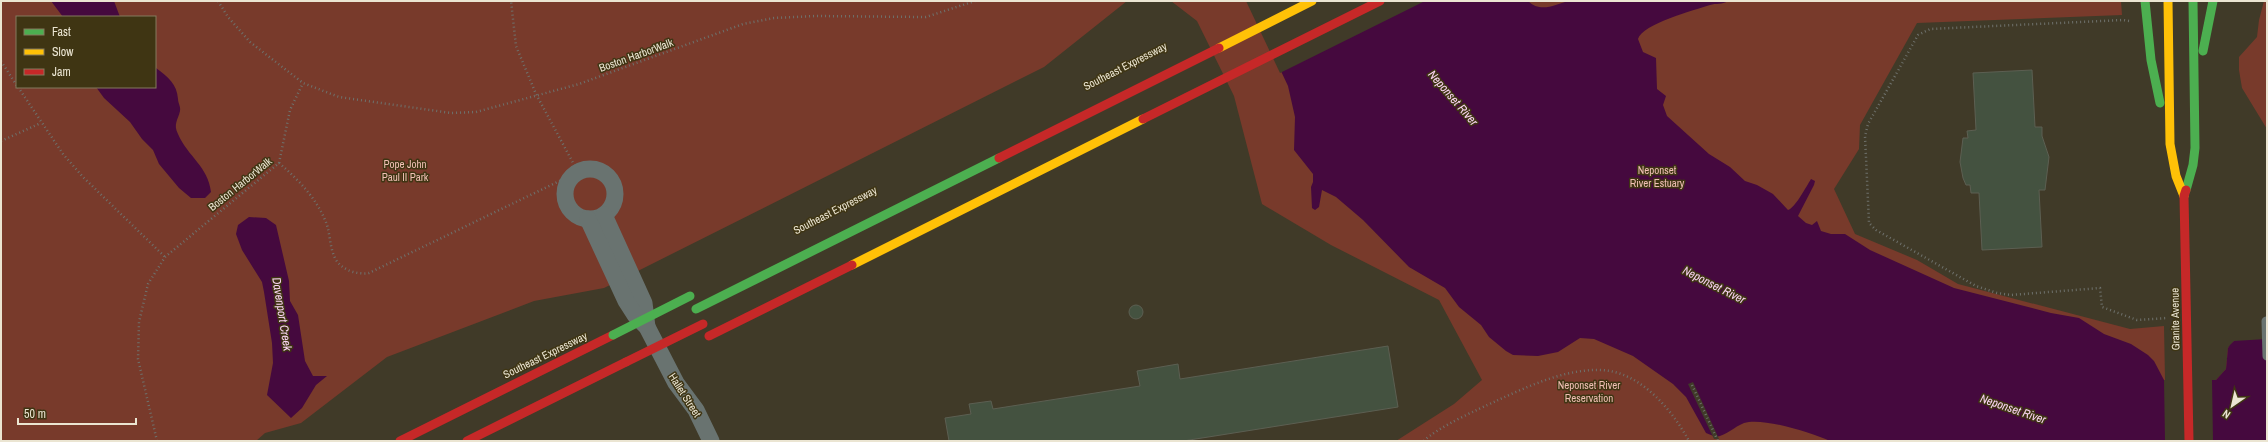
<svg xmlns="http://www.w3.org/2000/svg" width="2268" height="442" viewBox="0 0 2268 442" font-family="'Archivo Narrow',sans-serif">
<rect width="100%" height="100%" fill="#403a28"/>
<!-- green -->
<g fill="#783a2b" fill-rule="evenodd">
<path d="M1,1H1127L1044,67L604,288L534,301L387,357L301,423L265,433L256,441H1ZM17,17H155V87H17Z"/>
<path d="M1171,1H2121L2122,15L1917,23L1860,125L1859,149L1834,189L1855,234L1917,260L1958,284L2130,329L2164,326L2165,380H2216L2226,369L2228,348L2234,341L2267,441H1386H1396L1454,404L1482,380L1439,300L1331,245L1262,204L1234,96L1197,21Z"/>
<path d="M2264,1H2267V129L2242,88L2239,70V57L2257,37L2259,20Z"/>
</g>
<!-- water -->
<g fill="#45093e">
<path d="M51,1H114L120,17H63Z"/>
<path d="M1248,1H1528C1540,13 1555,5 1568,1H1728C1722,5 1716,3 1710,5C1695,10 1642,24 1638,39L1643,52L1656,58L1657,89L1666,96L1663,105L1667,116L1709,154L1730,167L1745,181L1757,185L1773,194L1788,210C1795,208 1806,187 1811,179L1815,181L1814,185L1798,216L1806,223L1812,225L1817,221L1821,231L1831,234H1845L1870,250L1954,288L2051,313L2079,318L2104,334L2131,344L2148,355L2154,361L2164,380H2216L2226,369L2228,348L2230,345L2234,341L2267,339V441H1830C1812,433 1763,417 1744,423C1734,427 1727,435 1716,437L1706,433L1686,397L1673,384L1633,356L1594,339L1580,338L1558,352L1538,356L1513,355L1506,351L1489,337L1481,325L1459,307L1445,288L1409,267L1363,220L1336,197L1322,190L1319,207L1315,210L1312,208L1311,187L1313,182V174L1294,150L1295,117L1288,86Z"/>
<path d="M155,61L156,68C168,77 177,84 178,99C178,103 181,107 180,111C178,120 173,124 178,134C188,157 208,166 211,192L205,198H191L179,188L159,164L153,150L142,139L130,122L104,98L96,87H155Z"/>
<path d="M249,217L266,218L276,225L289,281L290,301L298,315L305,361L313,376H327L316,385L302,408L291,418L267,395L273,363L272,343L264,292L262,282L242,250L236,234L238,225Z"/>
</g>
<!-- pier -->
<g fill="#403a28">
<path d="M1246,1H1425L1280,73Z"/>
<path d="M2164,380H2212L2213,441H2165Z"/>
<path d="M1693,382L1719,439H1714L1688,384Z"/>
</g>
<!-- building -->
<g fill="#445240" stroke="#5c5f52">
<path d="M2032,70L2035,127H2042V136L2049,157L2045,190H2039L2042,247L1982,250L1979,193H1971L1970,185H1966L1963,178L1960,162L1963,138H1968L1967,131L1976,130L1973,73Z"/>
<circle cx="1136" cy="312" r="7"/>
<path d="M1388,346L1398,407L1183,441H949L945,418L971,414L969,404L991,401L993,409L1140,386L1137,371L1178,364L1180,379Z"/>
</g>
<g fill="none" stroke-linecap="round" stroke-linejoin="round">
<!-- path -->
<g stroke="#6e716c" stroke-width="2.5" stroke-dasharray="1 3" stroke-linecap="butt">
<path d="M218,1L228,17L250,42L303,83L339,97L451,113L476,112L579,84L743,24L774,18L816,16L926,17L975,1"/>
<path d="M2129,21L2123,20L1930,29L1918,35L1868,124L1865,136L1869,223L1876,230L1976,286L1997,293L2011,295L2100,288L2102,307L2137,320L2167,318"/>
<path d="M1,61L17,86"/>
<path d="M18,87L63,154L83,177L165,257"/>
<path d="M1,141L41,123"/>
<path d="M279,163C299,180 318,200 327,225C330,235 330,248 335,258C341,270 357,275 369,273L578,172L536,94L516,46L511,1"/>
<path d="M1692,385L1718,441"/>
<path d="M157,441L138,359L139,322L148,284L165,257L279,163L290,110L303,83"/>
<path d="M1424,441C1436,428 1479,409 1496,401C1527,387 1562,370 1597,370C1638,369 1671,408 1689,441"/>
</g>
<!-- lane -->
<path stroke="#697370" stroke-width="9" d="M2266,321L2267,356"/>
<!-- street -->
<g stroke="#697370" stroke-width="17">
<circle cx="590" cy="194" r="25"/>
<path d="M604,215L644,303L647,327"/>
<path d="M588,219L626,301L635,315L647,327L676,383L696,410L711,441"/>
</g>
<!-- fast -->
<g stroke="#4caf50" stroke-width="9">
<path d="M2145,1L2151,60L2160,103"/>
<path d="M2203,51L2213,1"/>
<path d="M2186,190L2193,165L2195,148L2193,1"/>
<path d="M696,309L999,158"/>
</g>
<!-- slow -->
<g stroke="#ffc107" stroke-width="9">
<path d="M2168,1L2170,144L2176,176L2184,196"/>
<path d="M1219,48L1312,1"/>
<path d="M852,265L1143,119"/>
</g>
<!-- jam -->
<g stroke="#c62828" stroke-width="9">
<path d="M1143,119L1380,1"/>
<path d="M999,158L1219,48"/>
<path d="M2186,190L2184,196L2189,441"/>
<path d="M709,336L852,265"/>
<path d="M400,441L613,335"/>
<path d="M467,441L626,362"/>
</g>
<!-- fast-bridge -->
<path stroke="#4caf50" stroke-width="9" d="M613,335L690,296"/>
<!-- jam-bridge -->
<path stroke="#c62828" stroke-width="9" d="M626,362L703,324"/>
</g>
<g text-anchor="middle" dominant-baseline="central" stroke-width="3" stroke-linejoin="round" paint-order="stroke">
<!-- street labels -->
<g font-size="11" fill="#ebe5d2" stroke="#3f3513">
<text transform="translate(636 55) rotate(-20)">Boston HarborWalk</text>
<text transform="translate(1125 66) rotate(-27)">Southeast Expressway</text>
<text transform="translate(240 184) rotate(-39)">Boston HarborWalk</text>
<text transform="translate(835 210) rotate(-27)">Southeast Expressway</text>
<text transform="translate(2175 319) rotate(-91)">Granite Avenue</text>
<text transform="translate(545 355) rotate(-26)">Southeast Expressway</text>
<text transform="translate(685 395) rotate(57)">Hallet Street</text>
</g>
<!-- park labels -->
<g font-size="11" fill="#f0bfb4" stroke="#3f3513">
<text x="405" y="164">Pope John<tspan x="405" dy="13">Paul II Park</tspan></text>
<text x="1657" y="170">Neponset<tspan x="1657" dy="13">River Estuary</tspan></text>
<text x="1589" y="385">Neponset River<tspan x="1589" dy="13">Reservation</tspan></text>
</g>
<!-- water labels -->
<g font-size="12" font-style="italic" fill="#fbd5f4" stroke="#3f3513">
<text transform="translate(1453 98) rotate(49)">Neponset River</text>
<text transform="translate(1714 285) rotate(27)">Neponset River</text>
<text transform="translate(282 314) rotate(81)">Davenport Creek</text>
<text transform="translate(2013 409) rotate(19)">Neponset River</text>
</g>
</g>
<!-- border -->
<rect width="2268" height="442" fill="none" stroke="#ebe5d2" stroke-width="4"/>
<!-- legend -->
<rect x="16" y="16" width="140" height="72" fill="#3f3513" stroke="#847b5f"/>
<rect x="24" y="29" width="20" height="6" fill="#4caf50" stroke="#847b5f"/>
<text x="52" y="36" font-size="12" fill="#ebe5d2">Fast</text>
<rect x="24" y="49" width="20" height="6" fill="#ffc107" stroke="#847b5f"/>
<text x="52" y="56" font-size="12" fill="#ebe5d2">Slow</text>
<rect x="24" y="69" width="20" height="6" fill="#c62828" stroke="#847b5f"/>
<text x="52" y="76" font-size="12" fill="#ebe5d2">Jam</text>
<!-- north arrow -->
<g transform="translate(2232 406) rotate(214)" stroke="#3f3513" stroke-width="3" paint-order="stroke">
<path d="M0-3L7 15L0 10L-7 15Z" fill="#ebe5d2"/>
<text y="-6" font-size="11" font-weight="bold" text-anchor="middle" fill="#ebe5d2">N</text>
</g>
<!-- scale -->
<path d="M18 418v6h118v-6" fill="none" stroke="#ebe5d2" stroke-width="2"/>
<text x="24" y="418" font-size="12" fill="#ebe5d2" stroke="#3f3513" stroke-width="3" paint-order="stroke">50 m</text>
</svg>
